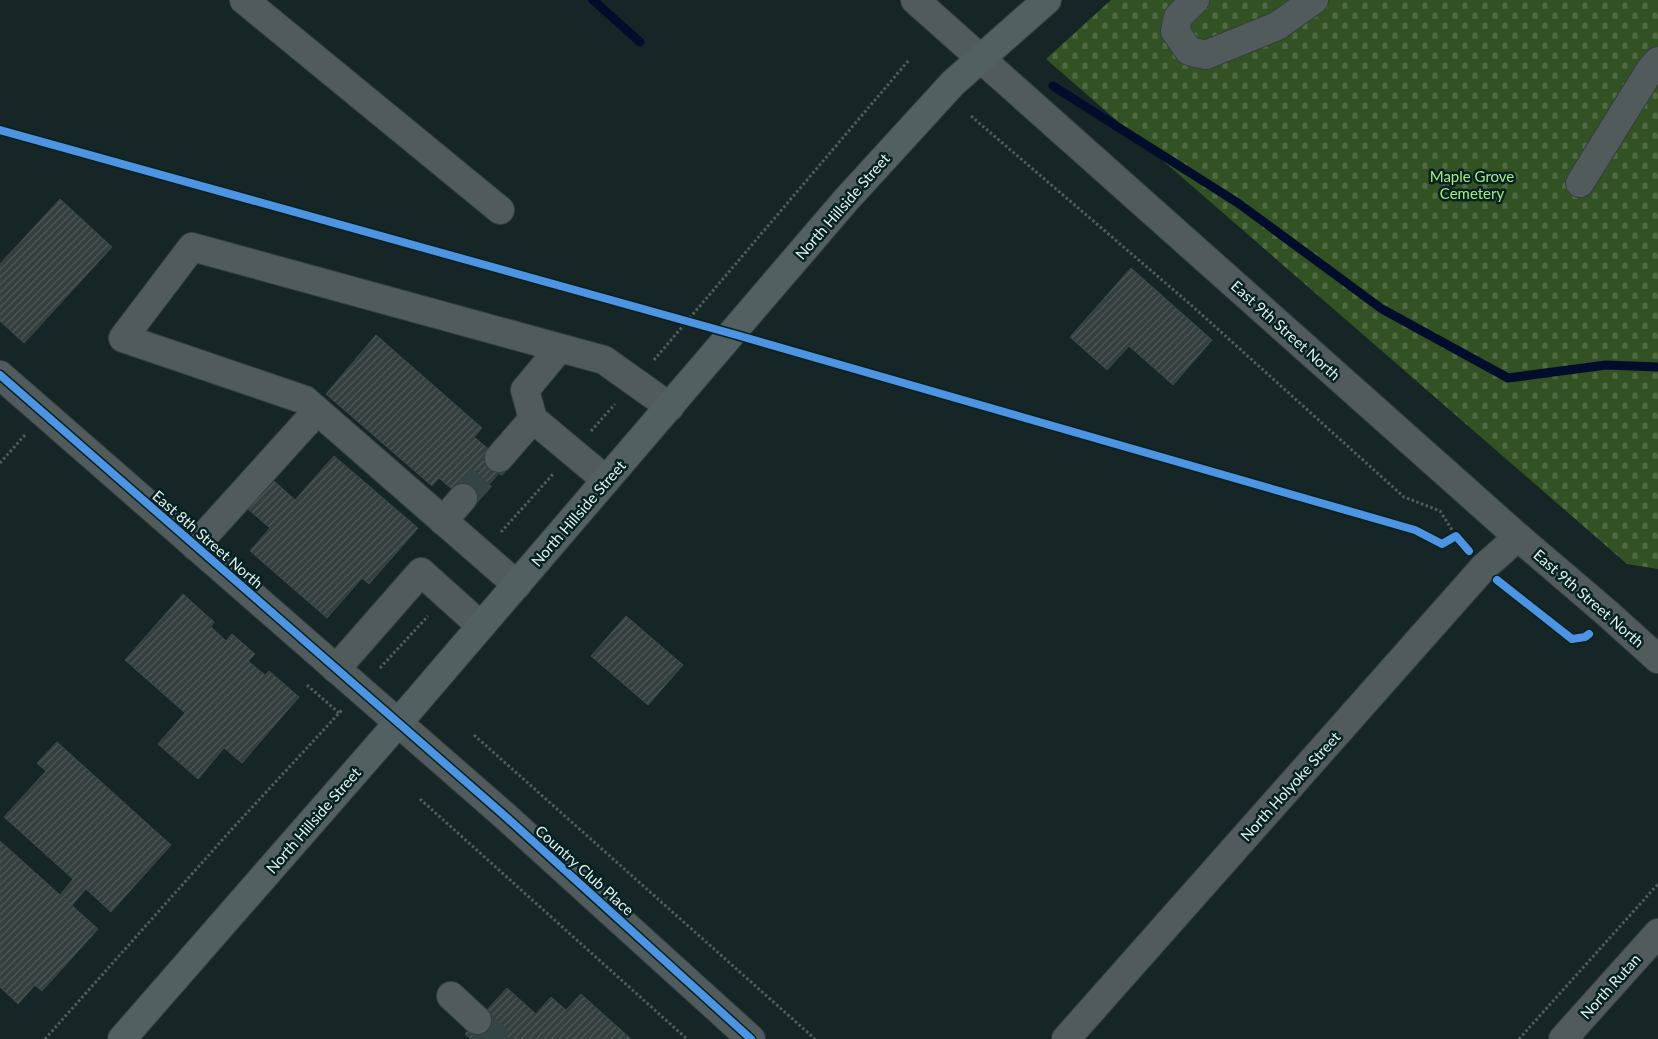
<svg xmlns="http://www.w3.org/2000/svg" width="1658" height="1039" viewBox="0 0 1658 1039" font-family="Lato,sans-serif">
<defs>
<pattern id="cemetery-stones" width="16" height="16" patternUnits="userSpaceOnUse" patternTransform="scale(1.25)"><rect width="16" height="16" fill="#335223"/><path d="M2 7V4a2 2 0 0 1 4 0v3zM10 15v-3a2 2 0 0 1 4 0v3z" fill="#506b43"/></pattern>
<pattern id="building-hatch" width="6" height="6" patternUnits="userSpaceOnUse" patternTransform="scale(1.25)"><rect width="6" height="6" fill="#333e3d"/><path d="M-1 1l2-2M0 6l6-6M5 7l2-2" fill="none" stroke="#505a5a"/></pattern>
</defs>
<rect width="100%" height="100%" fill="#162525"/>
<!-- cemetery -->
<path fill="url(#cemetery-stones)" d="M1111,0H1658V569L1627,564L1046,59Z"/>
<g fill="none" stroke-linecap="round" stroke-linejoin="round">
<!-- stream -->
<g stroke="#020d2b" stroke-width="9">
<path d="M593,0L640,42"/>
<path d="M1053,86L1238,203L1382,309L1508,378L1606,365L1658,367"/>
</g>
</g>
<!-- building -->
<g fill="url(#building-hatch)" stroke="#3e4a48">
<path d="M60,199L112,247L24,343L0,321V264Z"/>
<path d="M1131,268L1212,340L1173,385L1129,346L1107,370L1070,337Z"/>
<path d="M376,335L482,428L474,437L507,464L471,505L439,478L432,486L326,394Z"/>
<path d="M334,456L418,528L369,584L362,578L327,618L250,551L270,528L248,509L273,480L295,500Z"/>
<path d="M183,594L214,622L211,627L226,641L232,634L255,654L248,661L265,675L269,671L299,697L242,763L224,748L198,779L158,744L185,713L125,660Z"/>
<path d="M626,616L683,665L648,705L591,656Z"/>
<path d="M57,742L171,845L111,912L86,889L72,905L60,895L73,879L4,817L46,771L37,763Z"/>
<path d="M0,841L98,929L42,991L35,985L18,1004L0,987Z"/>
<path d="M507,988L536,1014L551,997L566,1010L581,994L631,1039H471L465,1034Z"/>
</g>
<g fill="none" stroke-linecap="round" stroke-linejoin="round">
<!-- minor-tunnel -->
<g stroke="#354444" stroke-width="28" stroke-dasharray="28 14" stroke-linecap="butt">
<path d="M463,498L499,458"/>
<path d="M477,1020L494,1036L491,1039"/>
</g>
<!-- minor casing -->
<g stroke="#343f3f" stroke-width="30">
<g id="minor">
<path d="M244,0L500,210"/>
<path d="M915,0L1518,537L1607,613L1658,659"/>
<path d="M1195,0L1178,17L1175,31L1189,51L1206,55L1277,26L1314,0"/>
<path d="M1580,183L1650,70L1658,61"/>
<path d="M559,349L525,390L533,419L606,480"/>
<path d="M0,375L505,816L751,1039"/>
<path d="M499,458L533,419"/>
<path d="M443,521L463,498"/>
<path d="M195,546L317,411"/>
<path d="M517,585L305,400L123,338L192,247L604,360L670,407"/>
<path d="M336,669L421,572L481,626"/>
<path d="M451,996L477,1020"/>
<path d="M1066,1039L1484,567L1518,537"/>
<path d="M1563,1039L1658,933"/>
</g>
</g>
<!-- major casing -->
<g stroke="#343f3f" stroke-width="30">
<path id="major" d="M122,1039L398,723L846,200L953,83L1047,0"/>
</g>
<!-- path -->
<g stroke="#535d5d" stroke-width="3" stroke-dasharray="2.5 2.5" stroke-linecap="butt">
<path d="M971,116L1190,304L1404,497L1440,511L1456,536"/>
<path d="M654,360L909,60"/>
<path d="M591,431L615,404"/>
<path d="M0,463L25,435"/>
<path d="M501,532L554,473"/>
<path d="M380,668L428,616"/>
<path d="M307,685L339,713"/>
<path d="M474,735L815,1039"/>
<path d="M420,799L687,1039"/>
<path d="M45,1039L232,829L342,710"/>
<path d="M1519,1039L1658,884"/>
</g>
<!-- minor -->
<use href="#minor" stroke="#525b5b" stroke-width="28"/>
<!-- major -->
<use href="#major" stroke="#526062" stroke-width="28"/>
<!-- cycleway casing -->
<g stroke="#062121" stroke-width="11">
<g id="cycleway">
<path d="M0,130L733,334L1415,530L1442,544L1456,536L1469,551"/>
<path d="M0,375L505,816L751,1039"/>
<path d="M1497,580L1572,639L1585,637L1589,634"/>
</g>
</g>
<!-- cycleway -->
<use href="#cycleway" stroke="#4d94e3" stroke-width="8"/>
</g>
<g text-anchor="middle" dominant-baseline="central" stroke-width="5" stroke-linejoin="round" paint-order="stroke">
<!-- park labels -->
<g font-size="15" fill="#a6ea80" stroke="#062121">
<text x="1472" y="176">Maple Grove<tspan x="1472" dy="17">Cemetery</tspan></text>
</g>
<!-- street labels -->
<g font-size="15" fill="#e3f2f2" stroke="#062121">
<text transform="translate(842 206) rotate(-49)">North Hillside Street</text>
<text transform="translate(1286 330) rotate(42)">East 9th Street North</text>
<text transform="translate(578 513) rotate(-49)">North Hillside Street</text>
<text transform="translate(208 539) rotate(41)">East 8th Street North</text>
<text transform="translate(1589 598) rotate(41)">East 9th Street North</text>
<text transform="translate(1290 786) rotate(-48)">North Holyoke Street</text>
<text transform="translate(313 820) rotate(-49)">North Hillside Street</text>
<text transform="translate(585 870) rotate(42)">Country Club Place</text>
<text transform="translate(1610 986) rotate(-48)">North Rutan</text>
</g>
</g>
</svg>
